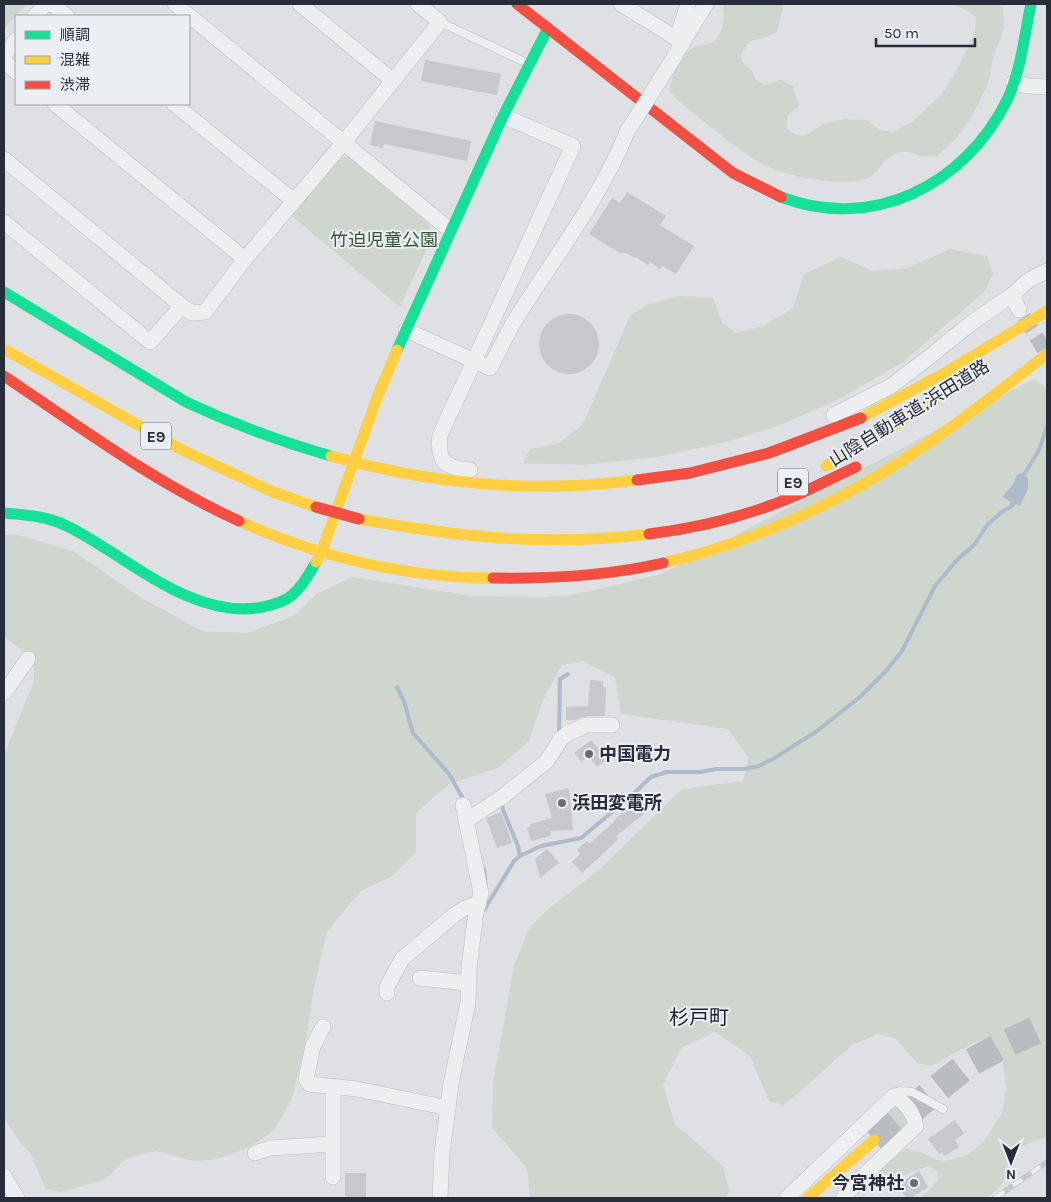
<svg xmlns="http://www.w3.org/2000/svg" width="1051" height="1202" viewBox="0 0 1051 1202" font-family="Karla,'Noto Sans JP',sans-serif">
<rect width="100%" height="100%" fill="#dee0e3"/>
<!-- green -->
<g fill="#ced6ce">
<path d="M4,4H27L4,29Z"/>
<path d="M723,4H784L777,32L767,37L750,41L741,54L742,62L752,71L756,80L765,85L781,80L793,86L799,106L787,116V129L796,135H806L823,124L844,119L867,120L880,130L894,132L913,121L941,95L954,75L975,32L976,17L968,11L952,4H999L1003,8L1004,28L993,58L988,84L972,116L957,138L936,157C931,156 925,157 920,156C911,153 910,150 899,153C883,156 879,176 864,180C834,186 779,176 754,159C727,142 703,120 678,101L669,91C672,76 678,58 691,49C696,45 707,44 714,42L722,30L724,15Z"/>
<path d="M349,157L429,224L432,237L400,307L292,216L339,158Z"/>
<path d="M950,249L987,256L993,274L984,292L902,363L841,398L783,424L727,442L657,457L583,465L523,463L530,449L559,443L583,424L630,316L648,304L680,296L713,298L722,323L736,333L763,326L793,308L804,274L841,257L873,271L908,268Z"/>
<path d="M1034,379L1047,389V1138C1034,1140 1012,1148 1007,1162C1006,1165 1007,1170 1006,1174C1004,1184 995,1193 986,1198H920L929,1191L938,1180L937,1171L930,1166L903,1175L887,1190H880L872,1185L871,1177L895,1156L906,1149L917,1151L943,1162L968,1155L984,1141L1002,1114L1006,1089L1003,1060L988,1037L967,1046L932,1066L917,1063L895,1038L878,1034L852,1045L794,1097L782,1105L769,1101L750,1056L715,1032L681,1048L663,1085L675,1124L723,1166L729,1190L726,1198H530L527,1168L492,1128L493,1083L514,966L529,928L548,909L600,869L682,789L743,781L749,758L728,729L621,714L615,677L583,661L562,665L543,700L529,741L498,768L449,784L416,813V852L392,876L361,891L327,931L314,988L305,1046L292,1099L274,1130L258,1142L238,1152L216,1159L194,1161L156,1151L125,1159L111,1174L103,1180L61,1192L46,1189L30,1153L13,1133L4,1117V755L34,681V659L4,637V535H18L73,551L140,597L202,631L247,633L296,615L316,594L352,577L472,596L541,597L572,595L662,574Z"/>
<path d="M898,1103L912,1120L886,1147L868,1125Z"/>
</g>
<!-- water -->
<path fill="#adbccd" d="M1021,473L1028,478V489L1020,506L1016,504L1014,507L1010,505L1011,502L1003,497C1008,488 1013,487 1017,475Z"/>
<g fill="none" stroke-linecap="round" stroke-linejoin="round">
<!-- stream -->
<g stroke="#adbccd" stroke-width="4">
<path d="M1022,478L1039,450L1047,426"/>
<path d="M397,687L404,701L413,733L449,774L465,802"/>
<path d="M559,735L560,679L568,674"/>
<path d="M504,801L502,803L503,810L518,846L520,856"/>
<path d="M484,869L486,886"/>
<path d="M484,910L514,861L520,856L541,846L581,838L630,797L651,777L667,772H700L717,769H744L759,766L773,759L817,731L860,697L885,672L902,651L935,586L957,560L974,545L988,524L1003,511L1011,507L1013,503"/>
</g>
</g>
<!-- building -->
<g fill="#c6c8cb">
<path d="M425,60L501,74L497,95L421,81Z"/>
<path d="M375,121L471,141L467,161L384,144L383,148L370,145Z"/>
<path d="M627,192L666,216L660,225L694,246L676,274L662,266L660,269L650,262L648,265L636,257L635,258L626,253H620L589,234L612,198L620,203Z"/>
<circle cx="569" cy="344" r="30"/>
<path d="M590,680L603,681V687H606L605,716H587L575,720H566V707L588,706Z"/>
<path d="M591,740L608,759L597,767L588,756L581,761L574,753Z"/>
<path d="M568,788L570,796L573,830L550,831L551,836L531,841L527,828L531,826L530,824L552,818L545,794Z"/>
<path d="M644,800L651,808L616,836L619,839L582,873L572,862L580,854L577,850L587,841L590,843L615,821L614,820L636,802L638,805Z"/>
<path d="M501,812L512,843L497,848L486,818Z"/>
<path d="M547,849L559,863L540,878L535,859Z"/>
<path d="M955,1120L964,1133L955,1140L959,1147L945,1156L942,1152L939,1154L928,1139Z"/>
<path d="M919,1171L928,1187L911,1198H906L899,1187L903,1184L902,1182Z"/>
<rect x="345" y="1173" width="21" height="25"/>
</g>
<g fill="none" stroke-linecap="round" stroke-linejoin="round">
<!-- street-tunnel -->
<path stroke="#b9bcc1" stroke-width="15" stroke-dasharray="15 8" stroke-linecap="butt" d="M1024,317L1047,354"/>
<!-- highway-tunnel -->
<path stroke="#b9bcc1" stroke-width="28" stroke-dasharray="28 14" stroke-linecap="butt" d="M874,1140L968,1064L1003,1045L1047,1025"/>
<!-- lane casing -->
<g stroke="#bcbec1" stroke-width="9">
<g id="lane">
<path d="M440,22L529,64"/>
<path d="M894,1096L899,1091L912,1092L943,1109"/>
</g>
</g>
<!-- street casing -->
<g stroke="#bcbec1" stroke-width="16">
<g id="street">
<path d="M52,4L67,16"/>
<path d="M175,4L450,230"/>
<path d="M300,4L392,80"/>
<path d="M621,4L682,42"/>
<path d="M35,16L46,4"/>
<path d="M682,42L679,32L688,4"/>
<path d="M678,50L706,4"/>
<path d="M4,55L16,40"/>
<path d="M4,61L16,72"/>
<path d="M1013,83L1028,86L1047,87"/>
<path d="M55,104L245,259"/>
<path d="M174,104L294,201"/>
<path d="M4,159L182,306L192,313L205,312L245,259L344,142L440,22L418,4"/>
<path d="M4,222L150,342L182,306"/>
<path d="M1012,295L1019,310"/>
<path d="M406,330L490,368C499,351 507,333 517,317C555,256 600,199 627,132"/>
<path d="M834,415L891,386L928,358L970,324L1012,295L1029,280L1047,271"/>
<path d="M470,470C445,468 437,462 440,435L573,146L503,116"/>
<path d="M4,693L28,659"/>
<path d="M467,820L502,797L547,761L561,739L568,733L587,725H612"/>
<path d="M420,978L468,983"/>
<path d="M387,993V987L402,959L454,915L465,908L479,903"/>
<path d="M323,1027L313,1046L306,1079L309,1084L357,1089L448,1108"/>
<path d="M255,1153L270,1148L332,1144"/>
<path d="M4,1176L17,1198"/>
<path d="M333,1177V1087"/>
<path d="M440,1198L442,1152L448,1108L451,1083L468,1003L469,968L476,912L481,893L463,805"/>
<path d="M787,1198L894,1096C905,1102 914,1114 916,1126L859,1180L843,1198"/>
</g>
</g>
<!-- lane -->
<use href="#lane" stroke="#edeef0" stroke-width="8"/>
<!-- street -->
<use href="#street" stroke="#edeef0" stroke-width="15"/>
<!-- fast -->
<g stroke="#16e098" stroke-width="11">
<path d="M781,197C873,232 965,185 1007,100C1021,71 1024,36 1031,4"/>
<path d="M4,292L186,402C233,424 281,442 331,456"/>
<path d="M397,350L503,116L548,28"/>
<path d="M4,513C26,515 47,516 67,526C126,555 192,621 263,607C272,605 284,602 291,596C302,587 309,574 316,562"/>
</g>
<!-- slow -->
<g stroke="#ffcf43" stroke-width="11">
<path d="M4,349L182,450L273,492L316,507"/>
<path d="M861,418L948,371L1047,311"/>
<path d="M331,456C429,484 535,494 637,480"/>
<path d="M826,466L889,429L963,380"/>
<path d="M359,519C458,537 549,547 649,534"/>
<path d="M239,521C318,557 406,578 493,578"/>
<path d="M316,562L321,553L378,395L397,350"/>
<path d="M663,563C741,545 816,513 884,472C941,437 994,395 1047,354"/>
<path d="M808,1198L874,1140"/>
</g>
<!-- jam -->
<g stroke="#f24e42" stroke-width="11">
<path d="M517,4L733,173L781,197"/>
<path d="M4,376C80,427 155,483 239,521"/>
<path d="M637,480L690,473L769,453L861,418"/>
<path d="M649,534C699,528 750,515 797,495C817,486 836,476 856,467"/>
<path d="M493,578C551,579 607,576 663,563"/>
</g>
<!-- rail casing -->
<g stroke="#c6c8cb" stroke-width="5.5">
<path id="rail" d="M995,1198L1047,1162"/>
</g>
<!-- rail -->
<use href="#rail" stroke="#ebeef3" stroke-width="4" stroke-dasharray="11" stroke-linecap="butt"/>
<!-- street-bridge casing -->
<g stroke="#bcbec1" stroke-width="16" stroke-linecap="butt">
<path id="street-bridge" d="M627,132L675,56"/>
</g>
<!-- jam-bridge casing -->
<g stroke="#b0b3b8" stroke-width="12" stroke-linecap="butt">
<path id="jam-bridge" d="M316,507L359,519"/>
</g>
<!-- street-bridge -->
<use href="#street-bridge" stroke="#edeef0" stroke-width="15"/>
<!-- jam-bridge -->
<use href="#jam-bridge" stroke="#f24e42" stroke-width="11"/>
</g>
<!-- markers -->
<g fill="#676c75" stroke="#ebeef3" stroke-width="2">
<circle cx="589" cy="754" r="5"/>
<circle cx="562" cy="803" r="5"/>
<circle cx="914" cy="1183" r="5"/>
</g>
<g text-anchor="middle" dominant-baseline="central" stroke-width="4" stroke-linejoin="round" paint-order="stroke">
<!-- shield labels -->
<g fill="#ebeef3" stroke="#626772" stroke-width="1">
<rect x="141" y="422.5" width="30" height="27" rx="4"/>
<rect x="778" y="468.5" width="30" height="27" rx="4"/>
</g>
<g font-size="16" font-weight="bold" fill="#272d3a">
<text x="156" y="436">E9</text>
<text x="793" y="482">E9</text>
</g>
<!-- park labels -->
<g font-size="18" fill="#3a5535" stroke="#ebeef3">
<text x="384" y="240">竹迫児童公園</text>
</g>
<!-- street labels -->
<g font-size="18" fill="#272d3a" stroke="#ebeef3">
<text transform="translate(909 413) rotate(-32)">山陰自動車道;浜田道路</text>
</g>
<!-- poi labels -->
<g font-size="18" font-weight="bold" fill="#272d3a" stroke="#ebeef3" text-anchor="start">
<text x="599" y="754">中国電力</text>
<text x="572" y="803">浜田変電所</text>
<text x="904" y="1183" text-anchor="end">今宮神社</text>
</g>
<!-- quarter labels -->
<g font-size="20" fill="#191f2b" stroke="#ebeef3">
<text x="699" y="1017">杉戸町</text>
</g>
</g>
<!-- border -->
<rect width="1051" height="1202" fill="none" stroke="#272d3a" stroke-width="10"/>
<!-- legend -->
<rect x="15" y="15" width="175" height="90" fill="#ebeef3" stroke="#9da1a9"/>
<rect x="25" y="31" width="25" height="8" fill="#16e098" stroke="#9da1a9"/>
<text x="60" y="40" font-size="15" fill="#272d3a">順調</text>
<rect x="25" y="56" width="25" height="8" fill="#ffcf43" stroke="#9da1a9"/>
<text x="60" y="65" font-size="15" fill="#272d3a">混雑</text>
<rect x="25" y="81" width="25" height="8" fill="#f24e42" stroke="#9da1a9"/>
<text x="60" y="90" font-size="15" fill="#272d3a">渋滞</text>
<!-- north arrow -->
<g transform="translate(1011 1162) rotate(180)" stroke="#ebeef3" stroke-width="4" paint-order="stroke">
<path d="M0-4L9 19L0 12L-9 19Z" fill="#272d3a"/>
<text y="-8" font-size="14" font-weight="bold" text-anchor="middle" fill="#272d3a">N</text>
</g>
<!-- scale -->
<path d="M876 38v8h99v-8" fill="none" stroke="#272d3a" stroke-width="2.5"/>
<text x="884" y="38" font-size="15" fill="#272d3a" stroke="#ebeef3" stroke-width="4" paint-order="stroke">50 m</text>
</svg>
